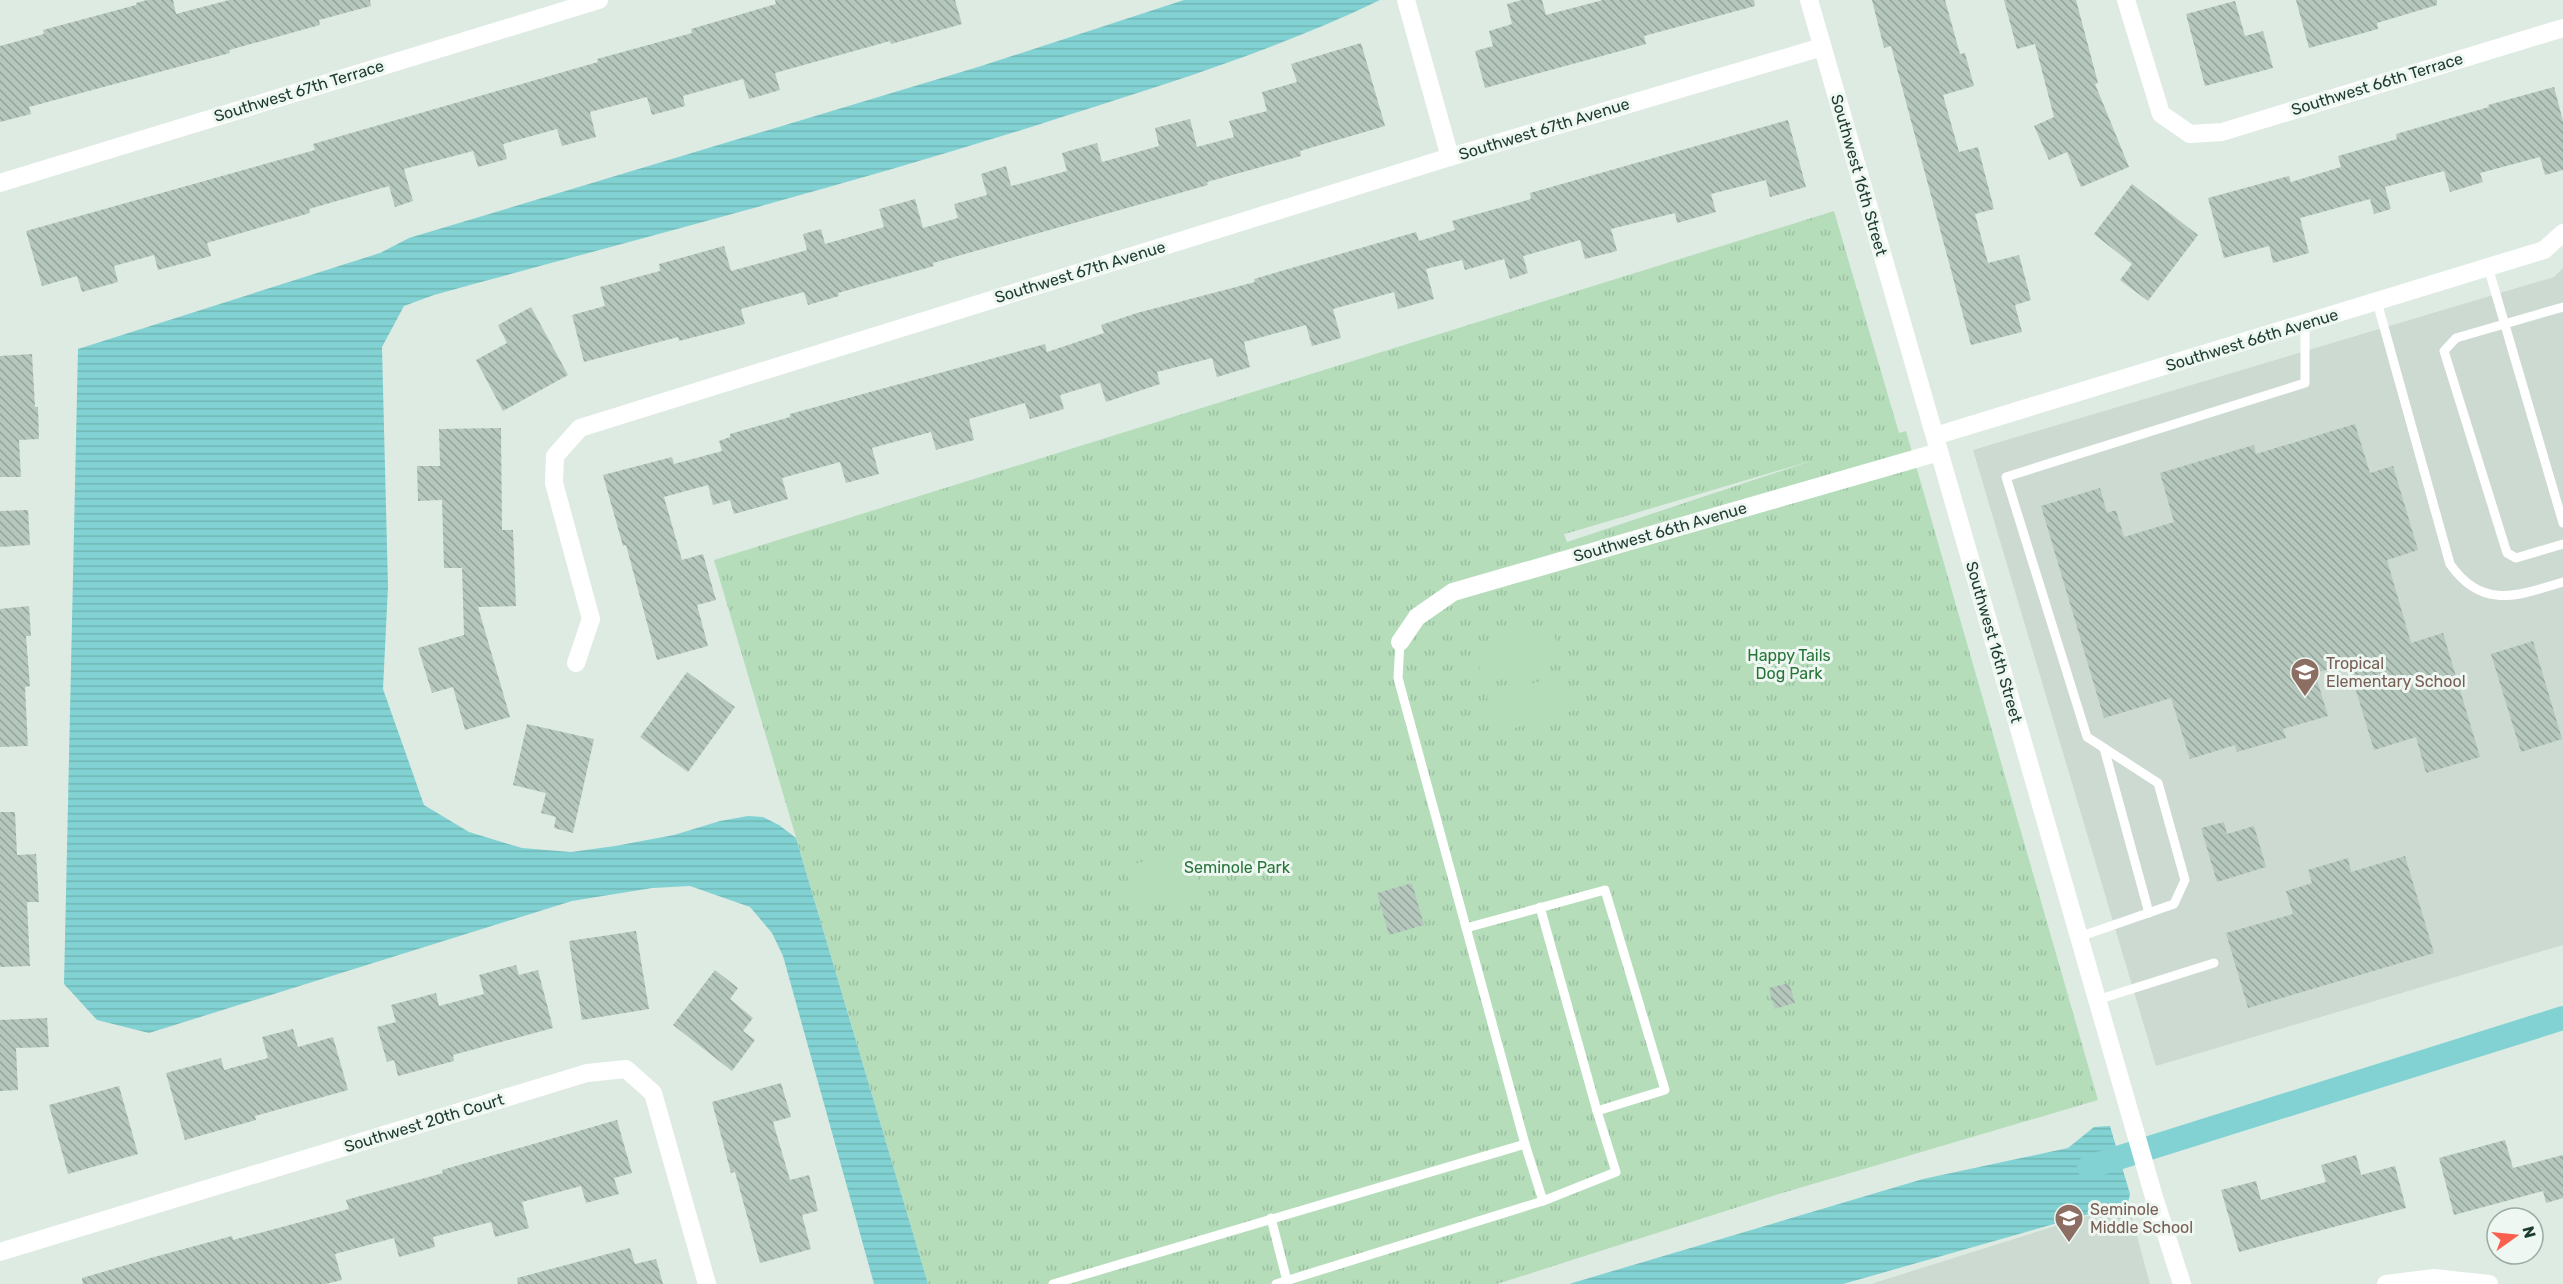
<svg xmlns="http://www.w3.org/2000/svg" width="2563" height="1284" viewBox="0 0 2563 1284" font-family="Rubik,sans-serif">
<defs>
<pattern id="park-tufts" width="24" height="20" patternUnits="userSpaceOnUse" patternTransform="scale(1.5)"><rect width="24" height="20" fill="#b5ddba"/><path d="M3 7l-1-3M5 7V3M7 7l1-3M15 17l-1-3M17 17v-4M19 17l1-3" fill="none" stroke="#9bbfa0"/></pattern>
<pattern id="water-rules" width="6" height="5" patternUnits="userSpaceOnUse" patternTransform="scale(1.5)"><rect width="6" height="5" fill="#82d2d3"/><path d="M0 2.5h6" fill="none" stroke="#70b5b5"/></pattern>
<pattern id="building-back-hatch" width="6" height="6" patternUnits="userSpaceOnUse" patternTransform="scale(1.5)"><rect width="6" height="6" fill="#b6c8be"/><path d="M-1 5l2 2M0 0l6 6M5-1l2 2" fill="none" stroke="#93a49b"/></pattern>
</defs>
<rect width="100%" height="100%" fill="#deebe3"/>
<!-- built -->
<g fill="#ccdad2">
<path d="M2563,268V945L2156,1066L1973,450L2554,277Z"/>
<path d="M2128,1203L2150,1284H1871Z"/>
</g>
<!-- park -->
<path fill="url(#park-tufts)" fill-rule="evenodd" d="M1834,211L1899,433L1906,431L2098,1100L1779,1194L1497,1284H928L714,560ZM1814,460L1567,542L1564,534H1565Z"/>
<!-- pitch -->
<g fill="#b5ddba">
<path d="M1551,625L1562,660L1484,683L1473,647Z"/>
<path d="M1565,674L1575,710L1497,733L1487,697Z"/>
<path d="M1191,850L1202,893L1136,909L1125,866Z"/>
</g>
<!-- water -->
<g fill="url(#water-rules)">
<path d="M1184,0H1380C1278,49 1170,83 1062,117C855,184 644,237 434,295L404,306L382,347L388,587L383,689L424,805L469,832L522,848L571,852L615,846L674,835L720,821L748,816L763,817L779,825L796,838L928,1284H874L783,956L772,933L750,907L690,886L652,888L572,901L149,1033L97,1020L64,984L78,349L380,253L409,238L978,67Z"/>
<path d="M2110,1126L2130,1194L2128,1203L1843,1284H1569L1923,1179L2068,1148L2094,1127Z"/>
</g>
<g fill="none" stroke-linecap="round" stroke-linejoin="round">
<!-- canal -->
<path stroke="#82d2d3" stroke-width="24" d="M2089,1167L2563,1018"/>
</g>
<!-- building -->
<g fill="url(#building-back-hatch)">
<path d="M147,0H173L176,14L229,0H370L371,6L319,20L320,25L229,50L230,53L29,107L31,114L0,122V46L44,34L43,30L136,5V3Z"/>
<path d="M775,0H955L962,24L891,44L890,41L775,73L780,90L749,99L743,79L683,96L685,106L652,115L647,97L590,112L596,137L562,146L557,129L503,144L507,159L478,167L473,151L404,169L413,201L395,207L389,186L309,209L310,213L207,243L211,256L158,270L154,255L114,266L118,282L82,292L77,276L42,286L26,231L315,150L313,144L598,62L597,59L692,33L691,29L776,4Z"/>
<path d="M1522,0H1542L1546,15L1603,0H1754L1755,6L1644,36L1646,44L1485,88L1475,51L1493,46L1489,31L1512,24L1507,4Z"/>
<path d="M1872,0H1945L1960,54L1965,53L1974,86L1943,95L1959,152L1978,147L1994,209L1975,214L1988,263L2019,255L2031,300L2015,305L2022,332L1971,345L1891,46L1884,48Z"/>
<path d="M2004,0H2076L2098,83L2095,84L2129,167L2081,187L2067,152L2049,160L2034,126L2054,117L2035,44L2017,49Z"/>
<path d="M2296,0H2437V5L2377,23L2378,29L2309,48Z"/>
<path d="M2235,1L2245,36L2263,31L2273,68L2205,86L2186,14Z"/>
<path d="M1361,43L1385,126L1300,151L1301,156L1207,182L1208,185L933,263L934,266L838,293L839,296L808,305L804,292L741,309L745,324L679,341L678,337L584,362L572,315L605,306L600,287L660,271L659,264L724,246L731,271L807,250L803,234L821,229L825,244L884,227L879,209L915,199L923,228L958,218L954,204L987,195L981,174L1006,166L1011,186L1067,171L1062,153L1097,143L1102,162L1159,146L1155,128L1190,119L1197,147L1234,137L1229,121L1267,111L1262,92L1297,82L1291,64Z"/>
<path d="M2554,87L2563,121V170L2545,175L2540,157L2480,173L2483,182L2450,192L2444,171L2385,187L2391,209L2374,214L2370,199L2300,218L2309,253L2273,263L2269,246L2224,258L2208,198L2289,176L2291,182L2341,167L2338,156L2397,139L2396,134L2489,107L2488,105Z"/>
<path d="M1788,120L1806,187L1770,197L1766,180L1711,194L1716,212L1677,223L1675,213L1611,229L1617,251L1585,259L1580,240L1523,256L1528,273L1510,279L1504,259L1465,270L1462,260L1426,269L1434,299L1398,309L1394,292L1333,309L1341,338L1312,346L1306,325L1244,342L1250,367L1217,377L1212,358L1157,372L1160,384L1106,402L1100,383L1060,395L1064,409L1030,419L1025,403L969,419L974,440L936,450L931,432L872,448L879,474L846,483L840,462L782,478L788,499L734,514L730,500L713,505L708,485L664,497L682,560L703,554L716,600L697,605L708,646L657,660L626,545L623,546L603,475L672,457L674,464L722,451L719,441L730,437V434L790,417V414L1045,344L1047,352L1104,333L1101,325L1137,313L1255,282L1254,279L1416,232L1419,241L1455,230L1452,221L1531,199L1530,193Z"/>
<path d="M2132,184L2198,235L2148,301L2120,280L2132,264L2094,234Z"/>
<path d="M531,307L568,375L503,411L476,360L507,343L498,325Z"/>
<path d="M32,354L35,407H38L39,439L19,440L21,477H0V356Z"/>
<path d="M2355,424L2370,473L2393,466L2418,550L2387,560L2411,643L2443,633L2480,757L2426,773L2416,737L2374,750L2348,664L2315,673L2328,716L2283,729L2286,738L2237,752L2235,745L2190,759L2171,698L2104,718L2041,506L2100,488L2107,513L2116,510L2124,537L2174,522L2160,473L2254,445L2256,454Z"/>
<path d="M501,428L502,530H513L516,606L478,607L510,717L465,730L453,687L432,693L418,648L464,635L462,568H444L442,500L418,501L417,466H440L439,429Z"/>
<path d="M28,510L30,545L0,547V511Z"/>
<path d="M29,606L31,636H26L30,686L25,687L28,746L0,747V609Z"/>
<path d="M2533,641L2562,739L2521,752L2491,654Z"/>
<path d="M687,672L735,707L688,772L640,737Z"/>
<path d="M527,724L594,739L573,833L554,828L556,817L541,813L546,793L513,785Z"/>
<path d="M0,812H15L17,855L36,854L39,902H27L30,966L0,967Z"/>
<path d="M2224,822L2227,834L2254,826L2266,867L2217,882L2201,828Z"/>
<path d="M2405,856L2434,953L2248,1008L2226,933L2293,914L2286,891L2312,883L2308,870L2348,858L2351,872Z"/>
<path d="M1412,883L1424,925L1389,935L1377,893Z"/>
<path d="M636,931L649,1009L582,1020L569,941Z"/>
<path d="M516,965L519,975L538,970L553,1028L453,1055L454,1061L398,1076L394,1060L387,1062L377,1027L396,1022L391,1005L436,993L439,1006L484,994L479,975Z"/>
<path d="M715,970L738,988L730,999L753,1018L743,1031L755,1040L732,1071L673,1025Z"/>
<path d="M1789,983L1795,1003L1775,1009L1769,988Z"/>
<path d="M47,1018L49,1047L16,1048L18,1090L0,1091V1020Z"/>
<path d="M293,1029L298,1047L333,1037L348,1090L255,1116L256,1120L185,1140L166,1073L221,1058L224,1070L268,1058L262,1037Z"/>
<path d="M781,1083L791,1117L773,1122L790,1180L809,1175L818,1211L802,1215L811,1249L760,1263L735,1172L731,1173L712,1102Z"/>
<path d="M119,1086L138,1154L68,1174L49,1105Z"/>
<path d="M617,1120L632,1173L614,1178L619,1194L586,1203L581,1186L522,1202L529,1228L495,1237L491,1222L433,1237L435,1247L399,1257L394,1238L335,1254L342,1280L325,1284H83L82,1278L154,1257L232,1236L233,1240L349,1209L346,1200L443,1173L442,1170Z"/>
<path d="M2505,1140L2513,1168L2563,1155V1198L2546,1203L2543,1191L2454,1215L2439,1158Z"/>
<path d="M2356,1155L2361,1175L2395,1166L2406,1208L2239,1252L2221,1190L2256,1181L2261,1200L2326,1182L2321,1165Z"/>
<path d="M630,1248L635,1264L656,1259L663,1284H518L517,1278Z"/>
</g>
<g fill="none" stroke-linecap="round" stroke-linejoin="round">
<!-- service -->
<g stroke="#fff" stroke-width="9">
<path d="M2488,267L2563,523"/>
<path d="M2377,302L2450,564C2482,610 2517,596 2563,582"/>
<path d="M2563,307L2456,338L2444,351L2507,553L2516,558L2563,544"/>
<path d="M2104,748L2149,913"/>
<path d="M1540,907L1597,1111"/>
<path d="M1466,928L1605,890L1665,1090L1597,1111L1616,1172L1543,1201"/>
<path d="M2079,937L2174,904L2185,880L2158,783L2087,737L2006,477L2305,383V324"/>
<path d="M2097,1000L2214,963"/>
<path d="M1271,1218L1287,1281"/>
<path d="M1053,1284L1525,1144"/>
<path d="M1276,1284L1543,1201L1525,1144L1398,678L1400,642"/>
</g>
<!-- minor -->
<g stroke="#fff" stroke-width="18">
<path d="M1406,0L1450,157"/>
<path d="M1809,0L2154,1197L2182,1284"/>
<path d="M2126,0L2161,114L2190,134L2222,132L2563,28"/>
<path d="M0,183L599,0"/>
<path d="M1935,436L2544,250L2563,233"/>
<path d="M1400,642L1417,617L1453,592L1939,452"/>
<path d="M576,663L591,619L554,483L555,456L580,428L1450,157L1822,47"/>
<path d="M0,1252L587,1073L626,1069L653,1093L707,1284"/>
<path d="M2386,1284L2434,1278L2489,1284"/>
</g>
</g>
<!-- icons -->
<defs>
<g id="school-pin" transform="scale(1.5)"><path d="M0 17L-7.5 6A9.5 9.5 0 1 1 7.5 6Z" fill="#8d6e63" stroke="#eef7f1"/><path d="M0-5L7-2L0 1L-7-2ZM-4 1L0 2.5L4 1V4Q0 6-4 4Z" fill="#fff"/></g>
</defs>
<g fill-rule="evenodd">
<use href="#school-pin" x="2305" y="672"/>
<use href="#school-pin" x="2069" y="1218"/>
</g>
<g text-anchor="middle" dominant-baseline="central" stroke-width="6" stroke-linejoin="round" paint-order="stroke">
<!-- street labels -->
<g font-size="16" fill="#1e3b2f" stroke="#eef7f1">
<text transform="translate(2377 84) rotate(-17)">Southwest 66th Terrace</text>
<text transform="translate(299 91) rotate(-17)">Southwest 67th Terrace</text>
<text transform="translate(1544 129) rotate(-17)">Southwest 67th Avenue</text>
<text transform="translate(1859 175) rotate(74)">Southwest 16th Street</text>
<text transform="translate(1080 272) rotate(-17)">Southwest 67th Avenue</text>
<text transform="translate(2252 340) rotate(-17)">Southwest 66th Avenue</text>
<text transform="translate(1660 532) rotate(-16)">Southwest 66th Avenue</text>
<text transform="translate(1994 642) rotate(74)">Southwest 16th Street</text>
<text transform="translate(424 1123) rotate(-17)">Southwest 20th Court</text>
</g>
<!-- park labels -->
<g font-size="16" fill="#27743a" stroke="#eef7f1">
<text x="1789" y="655">Happy Tails<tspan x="1789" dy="18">Dog Park</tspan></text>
<text x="1237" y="867">Seminole Park</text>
</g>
<!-- education labels -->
<g font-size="16" fill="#785e54" stroke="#eef7f1" text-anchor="start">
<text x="2326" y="663">Tropical<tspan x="2326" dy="18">Elementary School</tspan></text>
<text x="2090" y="1209">Seminole<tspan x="2090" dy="18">Middle School</tspan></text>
</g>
</g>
<!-- north arrow -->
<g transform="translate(2515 1236) rotate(75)"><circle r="28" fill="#eef7f1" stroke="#9baca3" stroke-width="1.5"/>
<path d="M0-4.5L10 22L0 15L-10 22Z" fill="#fa5f4d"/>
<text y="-9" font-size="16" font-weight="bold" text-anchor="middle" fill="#1e3b2f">N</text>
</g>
</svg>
